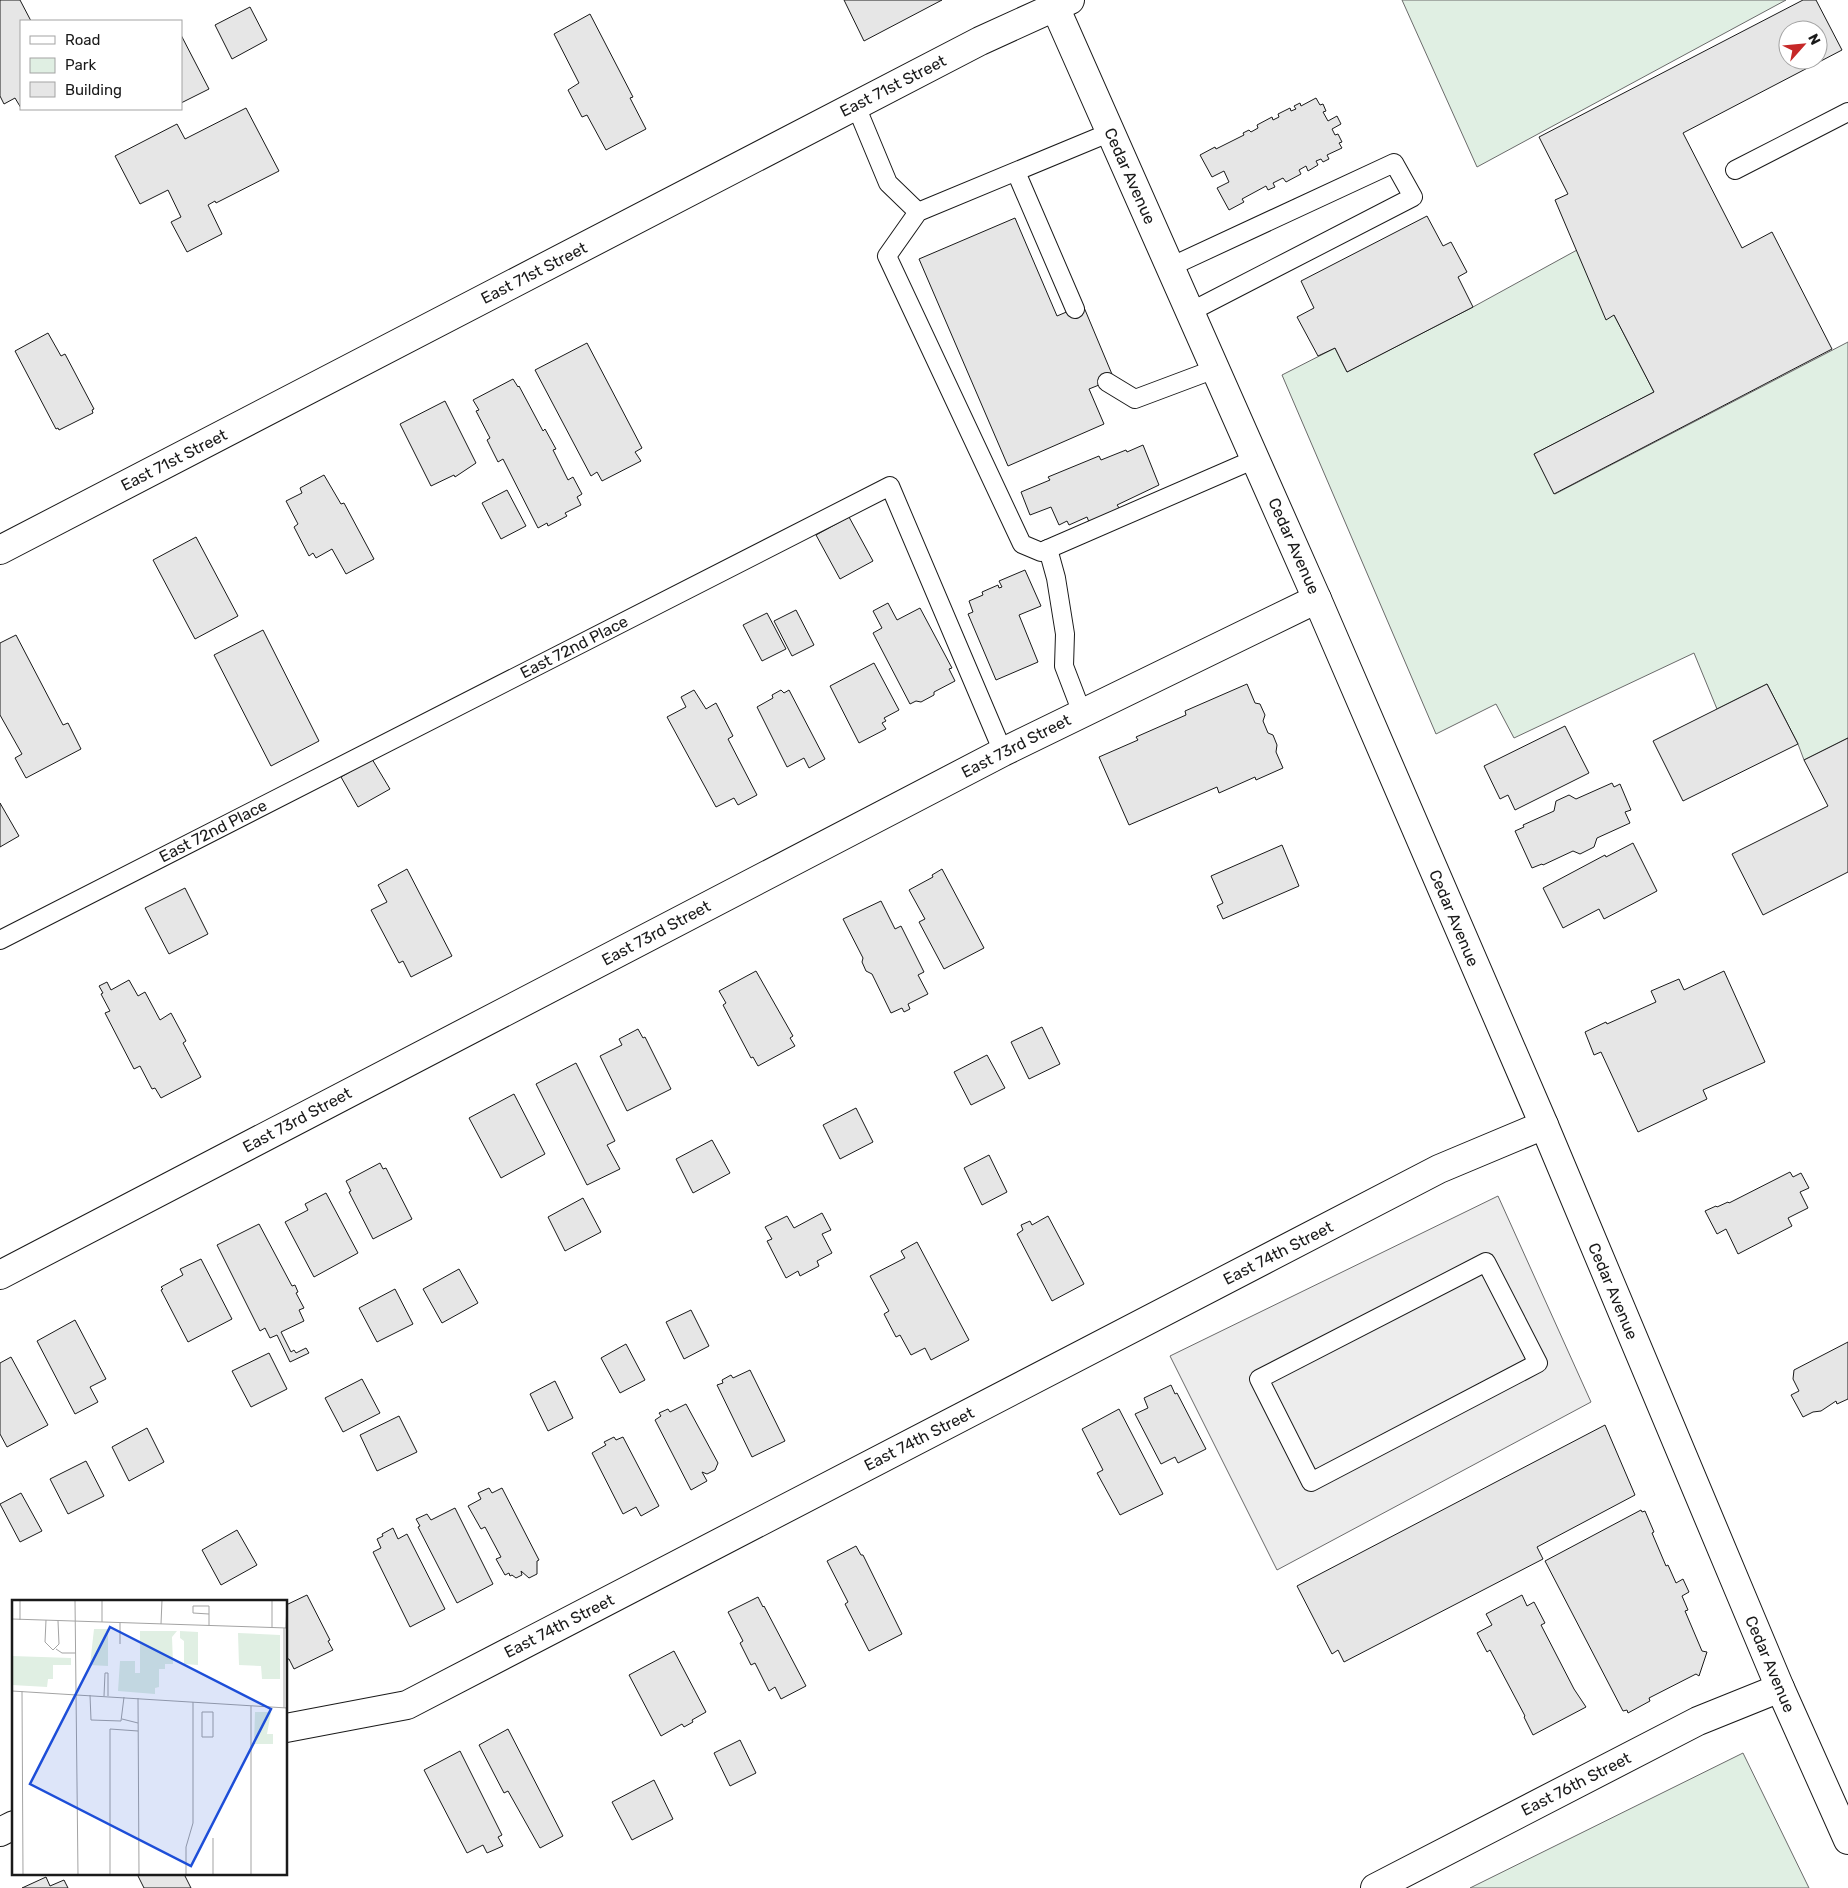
<svg xmlns="http://www.w3.org/2000/svg" width="1848" height="1888" viewBox="0 0 1848 1888" font-family="Rubik,sans-serif">
<rect width="100%" height="100%" fill="#fff"/>
<!-- green -->
<g fill="#e0efe3" stroke="#6a6a6a">
<path d="M1402,0H1786L1477,167Z"/>
<path d="M1577,250L1614,315L1654,392L1534,454L1555,494L1848,342V738L1804,760L1798,744L1767,684L1717,709L1694,653L1514,738L1496,704L1436,734L1282,375L1335,348L1347,372L1473,307Z"/>
<path d="M1743,1753L1809,1888H1470Z"/>
</g>
<!-- parking -->
<path fill="#ededed" stroke="#6a6a6a" d="M1498,1196L1591,1402L1277,1570L1170,1356Z"/>
<!-- building -->
<g fill="#e6e6e6" stroke="#1a1a1a" fill-rule="evenodd">
<path d="M0,0H20L31,21H21V108L15,98L4,104L0,96Z"/>
<path d="M844,0H942L864,41Z"/>
<path d="M1803,0H1816L1842,50L1683,133L1742,248L1772,232L1832,349L1554,494L1534,454L1654,392L1614,315L1606,320L1555,200L1568,194L1539,137ZM1788,30H1818V60H1788Z"/>
<path d="M250,7L267,40L232,59L215,25Z"/>
<path d="M590,14L633,97L630,98L646,129L606,150L587,115L582,117L568,90L579,83L554,34Z"/>
<path d="M181,35L209,89L181,103Z"/>
<path d="M1316,98L1320,105L1323,104L1326,111L1323,112L1328,121L1337,116L1341,124L1332,129L1335,135L1338,134L1342,142L1339,143L1342,148L1327,155L1329,159L1323,162L1321,159L1316,161L1318,165L1308,171L1306,166L1299,170L1301,174L1286,182L1283,178L1273,183L1275,187L1268,190L1266,186L1242,199L1244,202L1229,210L1217,188L1229,182L1224,171L1212,177L1200,155L1215,147L1216,149L1244,135L1243,133L1249,130L1251,132L1258,128L1257,125L1272,117L1273,120L1279,117L1278,114L1290,108L1291,111L1296,109L1294,106L1300,103L1301,106Z"/>
<path d="M246,108L279,171L216,203L215,201L208,205L222,234L187,252L171,222L181,217L168,190L140,204L115,156L177,124L185,139Z"/>
<path d="M1427,216L1443,246L1451,242L1467,272L1458,277L1473,307L1347,372L1335,348L1318,356L1297,317L1314,308L1301,281Z"/>
<path d="M1015,218L1057,316L1083,305L1114,379L1089,389L1104,424L1008,466L919,259Z"/>
<path d="M48,333L61,356L65,354L94,409L92,410L93,413L59,430L58,428L56,429L15,351Z"/>
<path d="M587,343L642,448L635,452L641,461L602,481L597,472L591,476L535,370Z"/>
<path d="M513,379L518,387L519,386L543,431L545,429L556,449L553,450L568,480L573,477L582,494L577,497L581,505L565,513L567,516L548,526L547,523L538,528L503,459L498,462L487,440L490,438L476,411L479,410L473,400Z"/>
<path d="M445,401L476,463L455,477L454,475L431,486L400,424Z"/>
<path d="M1143,445L1159,485L1117,505L1120,509L1089,522L1087,517L1069,525L1067,521L1059,525L1051,507L1030,515L1021,492L1050,480L1048,477L1099,456L1101,460L1126,450L1127,452Z"/>
<path d="M324,475L341,504L344,503L374,559L346,574L332,549L316,558L313,553L309,556L294,527L298,524L286,501L302,493L300,488Z"/>
<path d="M507,490L526,526L501,539L482,503Z"/>
<path d="M849,517L873,561L840,579L816,535Z"/>
<path d="M196,537L238,616L195,639L153,560Z"/>
<path d="M1025,570L1041,606L1019,615L1038,662L996,680L968,614L973,612L969,601L983,595L982,592L998,585L999,588L1002,587L999,581Z"/>
<path d="M888,603L897,620L920,608L952,668L949,669L955,681L934,692V695L921,702L916,701L910,704L873,633L882,628L873,611Z"/>
<path d="M796,610L814,645L792,656L774,621Z"/>
<path d="M767,613L786,649L762,661L743,625Z"/>
<path d="M263,630L319,741L271,766L214,655Z"/>
<path d="M16,635L63,725L68,723L81,749L26,778L15,758L22,754L0,715V643Z"/>
<path d="M874,663L899,710L884,718L886,721L882,723L886,729L859,743L830,686Z"/>
<path d="M1247,684L1255,703L1260,704L1265,715L1263,721L1268,733L1273,735L1277,745L1276,752L1283,768L1256,780L1255,777L1219,793L1217,787L1129,825L1099,757L1138,740L1136,737L1186,715L1185,711Z"/>
<path d="M1767,684L1798,744L1683,801L1653,741Z"/>
<path d="M694,690L706,709L716,703L733,736L728,739L757,795L738,805L734,798L716,807L667,717L686,707L681,697Z"/>
<path d="M781,690L784,693L789,690L825,759L809,768L804,758L787,767L757,707L773,698L772,695Z"/>
<path d="M1565,726L1589,773L1515,810L1508,795L1500,799L1484,766Z"/>
<path d="M1848,738V872L1763,915L1732,854L1828,806L1804,760Z"/>
<path d="M372,759L390,789L358,807L341,777Z"/>
<path d="M1612,783L1614,787L1620,784L1631,810L1625,812L1630,823L1597,838L1594,847L1580,854L1573,851L1543,865L1542,864L1532,868L1515,831L1524,827L1523,825L1554,811L1556,801L1569,795L1576,799Z"/>
<path d="M0,803L19,836L0,847Z"/>
<path d="M1633,843L1657,891L1604,919L1599,909L1563,928L1543,888L1605,855L1606,857Z"/>
<path d="M1282,845L1299,886L1223,919L1217,906L1223,903L1211,876Z"/>
<path d="M407,869L452,956L411,977L403,961L399,963L371,910L387,902L378,885Z"/>
<path d="M942,869L984,948L944,969L919,922L925,919L909,890L933,877L932,875Z"/>
<path d="M185,888L208,934L169,954L145,908Z"/>
<path d="M881,901L895,929L901,926L924,972L918,975L928,994L908,1004L910,1009L904,1012L902,1008L891,1013L872,974L866,971L862,962L863,958L843,919Z"/>
<path d="M756,971L793,1036L790,1038L795,1046L758,1066L753,1057L751,1058L723,1005L726,1003L719,991Z"/>
<path d="M1724,971L1765,1062L1703,1090L1707,1099L1638,1132L1601,1052L1594,1055L1585,1032L1606,1022L1607,1024L1656,1002L1651,991L1679,979L1684,990Z"/>
<path d="M129,980L138,996L145,992L160,1020L171,1013L186,1041L183,1043L201,1077L161,1098L155,1088L152,1089L140,1066L134,1069L105,1013L110,1011L101,994L103,993L99,986L107,982L111,990Z"/>
<path d="M1042,1027L1060,1064L1029,1079L1011,1042Z"/>
<path d="M638,1029L643,1038L645,1037L671,1089L627,1111L600,1056L622,1045L619,1039Z"/>
<path d="M987,1055L1005,1088L971,1105L954,1072Z"/>
<path d="M576,1063L615,1141L607,1145L620,1169L587,1185L536,1084Z"/>
<path d="M514,1094L545,1154L501,1178L469,1118Z"/>
<path d="M856,1108L873,1142L840,1159L823,1125Z"/>
<path d="M712,1140L730,1173L693,1193L676,1159Z"/>
<path d="M989,1155L1007,1192L982,1205L964,1168Z"/>
<path d="M380,1163L383,1169L386,1168L412,1219L373,1239L349,1192L351,1191L346,1181Z"/>
<path d="M1790,1172L1793,1177L1801,1173L1809,1188L1800,1192L1808,1208L1788,1218L1792,1226L1738,1254L1726,1229L1717,1234L1705,1211L1716,1206L1717,1207L1728,1202L1729,1203Z"/>
<path d="M326,1193L358,1253L314,1277L285,1222L308,1210L305,1204Z"/>
<path d="M583,1198L601,1232L565,1251L548,1217Z"/>
<path d="M822,1213L831,1230L822,1234L832,1253L817,1261L819,1266L800,1276L798,1271L786,1278L767,1241L772,1239L765,1227L787,1216L794,1228Z"/>
<path d="M1048,1216L1084,1284L1052,1301L1017,1234L1023,1230L1021,1225L1030,1221L1032,1225Z"/>
<path d="M259,1224L292,1286L295,1285L298,1292L296,1293L304,1308L299,1310L304,1321L281,1332L291,1352L294,1350L296,1353L306,1348L309,1353L290,1362L277,1335L270,1338L265,1328L260,1331L217,1245Z"/>
<path d="M917,1242L969,1340L931,1360L925,1348L911,1355L900,1335L896,1337L884,1314L889,1311L870,1276L905,1258L901,1251Z"/>
<path d="M201,1259L232,1319L188,1342L161,1290L163,1289L161,1287L183,1275L180,1269Z"/>
<path d="M459,1269L478,1303L442,1323L423,1289Z"/>
<path d="M395,1289L413,1324L377,1342L359,1308Z"/>
<path d="M691,1310L709,1346L684,1359L666,1322Z"/>
<path d="M75,1320L106,1379L90,1387L98,1402L75,1414L37,1341Z"/>
<path d="M1848,1342V1399L1837,1404L1836,1401L1821,1411L1813,1412L1803,1417L1791,1395L1799,1391L1793,1379L1794,1370Z"/>
<path d="M626,1344L645,1380L620,1393L601,1358Z"/>
<path d="M269,1353L287,1389L251,1407L232,1371Z"/>
<path d="M11,1357L48,1425L7,1447L0,1434V1363Z"/>
<path d="M750,1370L785,1441L752,1457L717,1385L723,1383L722,1380L731,1375L733,1378Z"/>
<path d="M362,1379L380,1413L343,1432L325,1398Z"/>
<path d="M555,1381L573,1418L548,1431L530,1394Z"/>
<path d="M1171,1385L1175,1394L1177,1393L1206,1449L1178,1463L1175,1457L1161,1464L1135,1414L1148,1408L1144,1398Z"/>
<path d="M686,1404L718,1463L715,1470L707,1474L702,1472L707,1481L691,1490L655,1420L661,1416L659,1413L668,1409L670,1412Z"/>
<path d="M1119,1409L1163,1494L1120,1515L1097,1473L1103,1470L1082,1429Z"/>
<path d="M399,1416L417,1452L377,1471L360,1435Z"/>
<path d="M1605,1425L1635,1495L1537,1547L1543,1559L1344,1662L1338,1650L1332,1654L1297,1586Z"/>
<path d="M147,1428L164,1462L129,1481L112,1447Z"/>
<path d="M614,1437L616,1440L623,1437L659,1506L641,1516L636,1507L623,1514L592,1453L606,1445L604,1442Z"/>
<path d="M86,1461L104,1496L68,1514L50,1479Z"/>
<path d="M489,1488L492,1493L502,1488L539,1560L537,1561V1574L529,1578L521,1571L522,1575L516,1578L512,1575L510,1576L509,1573L505,1575L496,1559L501,1557L485,1527L481,1529L468,1506L481,1499L478,1493Z"/>
<path d="M21,1493L42,1531L20,1542L0,1504Z"/>
<path d="M455,1508L493,1584L457,1603L418,1527L420,1526L416,1519L427,1514L431,1520Z"/>
<path d="M1641,1510L1642,1512L1645,1511L1654,1532L1652,1533L1666,1566L1668,1565L1676,1583L1683,1579L1689,1592L1682,1596L1688,1610L1685,1611L1702,1651L1707,1652L1699,1676L1696,1674L1649,1698L1650,1701L1628,1713L1627,1710L1623,1711L1545,1561Z"/>
<path d="M393,1528L398,1539L407,1534L445,1609L410,1627L373,1552L381,1548L377,1539L383,1536L382,1534Z"/>
<path d="M237,1530L257,1565L221,1585L202,1550Z"/>
<path d="M856,1546L861,1555H863L902,1634L869,1651L845,1604L848,1602L827,1561Z"/>
<path d="M307,1595L330,1640L328,1641L333,1650L294,1669L289,1659H286V1605Z"/>
<path d="M1522,1595L1527,1606L1534,1602L1545,1623L1541,1625L1574,1689L1586,1707L1533,1735L1524,1717L1525,1716L1490,1650L1487,1652L1477,1633L1492,1625L1486,1614Z"/>
<path d="M758,1597L763,1607L764,1606L806,1686L781,1699L775,1687L769,1691L755,1663L751,1665L740,1643L743,1641L728,1612Z"/>
<path d="M674,1651L706,1712L692,1720L693,1722L684,1727L682,1724L661,1736L629,1675Z"/>
<path d="M508,1729L563,1836L540,1848L508,1791L504,1793L479,1745Z"/>
<path d="M740,1740L756,1773L730,1786L714,1753Z"/>
<path d="M460,1751L502,1835L498,1837L503,1846L487,1853L483,1845L467,1853L424,1770Z"/>
<path d="M654,1780L673,1819L632,1840L612,1802Z"/>
<path d="M137,1874H184L191,1888H144Z"/>
<path d="M46,1877L50,1886L64,1880L68,1888H22Z"/>
</g>
<g fill="none" stroke-linecap="round" stroke-linejoin="round">
<!-- service casing -->
<g stroke="#1a1a1a" stroke-width="20">
<g id="service">
<path d="M856,106L888,183L918,212"/>
<path d="M1111,132L918,212L887,256L1022,544L1041,552L1255,459"/>
<path d="M1735,170L1848,112"/>
<path d="M1016,172L1075,309"/>
<path d="M1170,267L1394,163L1413,197L1190,312"/>
<path d="M1107,382L1135,399L1215,369"/>
<path d="M1048,549L1056,578L1065,634L1064,666L1082,713"/>
<path d="M0,940L890,486L1003,752"/>
<path d="M1486,1262L1538,1363L1311,1482L1259,1379Z"/>
</g>
</g>
<!-- minor casing -->
<g stroke="#1a1a1a" stroke-width="30">
<g id="minor">
<path d="M0,1275L1003,752L1317,599"/>
<path d="M286,1728L407,1705L1439,1169L1544,1125"/>
<path d="M0,1832L14,1825"/>
<path d="M1375,1888L1698,1721L1780,1688"/>
</g>
</g>
<!-- tertiary casing -->
<g stroke="#1a1a1a" stroke-width="30">
<g id="tertiary">
<path d="M1052,0L1317,599L1544,1125L1780,1688L1848,1840"/>
<path d="M0,550L980,41L1070,0"/>
</g>
</g>
<!-- service -->
<use href="#service" stroke="#fff" stroke-width="18"/>
<!-- minor -->
<use href="#minor" stroke="#fff" stroke-width="28"/>
<!-- tertiary -->
<use href="#tertiary" stroke="#fff" stroke-width="28"/>
</g>
<g text-anchor="middle" dominant-baseline="central" stroke-width="4" stroke-linejoin="round" paint-order="stroke">
<!-- street labels -->
<g font-size="16" fill="#1a1a1a" stroke="#fff">
<text transform="translate(893 86) rotate(-27)">East 71st Street</text>
<text transform="translate(1130 176) rotate(66)">Cedar Avenue</text>
<text transform="translate(534 273) rotate(-27)">East 71st Street</text>
<text transform="translate(174 460) rotate(-27)">East 71st Street</text>
<text transform="translate(1294 546) rotate(66)">Cedar Avenue</text>
<text transform="translate(574 647) rotate(-27)">East 72nd Place</text>
<text transform="translate(1016 746) rotate(-27)">East 73rd Street</text>
<text transform="translate(213 831) rotate(-27)">East 72nd Place</text>
<text transform="translate(1454 918) rotate(67)">Cedar Avenue</text>
<text transform="translate(656 933) rotate(-28)">East 73rd Street</text>
<text transform="translate(297 1120) rotate(-28)">East 73rd Street</text>
<text transform="translate(1278 1253) rotate(-27)">East 74th Street</text>
<text transform="translate(1613 1291) rotate(67)">Cedar Avenue</text>
<text transform="translate(919 1439) rotate(-27)">East 74th Street</text>
<text transform="translate(559 1626) rotate(-27)">East 74th Street</text>
<text transform="translate(1770 1664) rotate(67)">Cedar Avenue</text>
<text transform="translate(1576 1784) rotate(-27)">East 76th Street</text>
</g>
</g>
<!-- overview -->
<g transform="translate(12 1600)">
<rect width="275" height="275" fill="#fff"/>
<path d="M82,29H96V66L78,65ZM128,31H165L160,37L161,64H153V69H147V87L143,88V94L106,91L108,61H123V73H128ZM168,31L186,32V65L172,64V41L168,38ZM226,33L268,35V79H250L249,66L227,65ZM0,56L59,58V65H41V79H36L35,87L0,85ZM243,112H259L255,134H261V144H242Z" fill="#e0efe3"/>
<path fill="none" stroke="#a3a3a3" stroke-width="1" d="M8,0V20M63,0L66,275M90,0V22M260,0V28M197,14L181,13V6H197V26M0,19L275,28M34,20L33,42L41,50L47,44L46,21M108,23V44M149,24L150,0M274,28L275,4M44,49L50,53H64M0,91L275,108M10,91L11,275M78,95L79,120L109,121L112,97M92,96L93,73H96V96M126,98L127,275M239,106V275M272,108V28M190,112H201V137H190ZM110,119L126,123M201,238V275M98,275V129L126,131M174,275V247L181,223V102"/>
<path fill="#1d4ed8" fill-opacity="0.15" stroke="#1d4ed8" stroke-width="2.5" d="M98,27L259,109L179,266L18,184Z"/>
<rect width="275" height="275" fill="none" stroke="#1a1a1a" stroke-width="2.5"/>
</g>
<!-- legend -->
<rect x="20" y="20" width="162" height="90" fill="#ffffff" stroke="#a3a3a3"/>
<rect x="30" y="36" width="25" height="8" fill="#ffffff" stroke="#a3a3a3"/>
<text x="65" y="45" font-size="15" fill="#1a1a1a">Road</text>
<rect x="30" y="58" width="25" height="15" fill="#e0efe3" stroke="#a3a3a3"/>
<text x="65" y="70" font-size="15" fill="#1a1a1a">Park</text>
<rect x="30" y="82" width="25" height="15" fill="#e6e6e6" stroke="#a3a3a3"/>
<text x="65" y="95" font-size="15" fill="#1a1a1a">Building</text>
<!-- north arrow -->
<g transform="translate(1803 45) rotate(63)"><circle r="24" fill="#ffffff" stroke="#a3a3a3"/>
<path d="M0-4L9 19L0 12L-9 19Z" fill="#c62828"/>
<text y="-8" font-size="14" font-weight="bold" text-anchor="middle" fill="#1a1a1a">N</text>
</g>
</svg>
